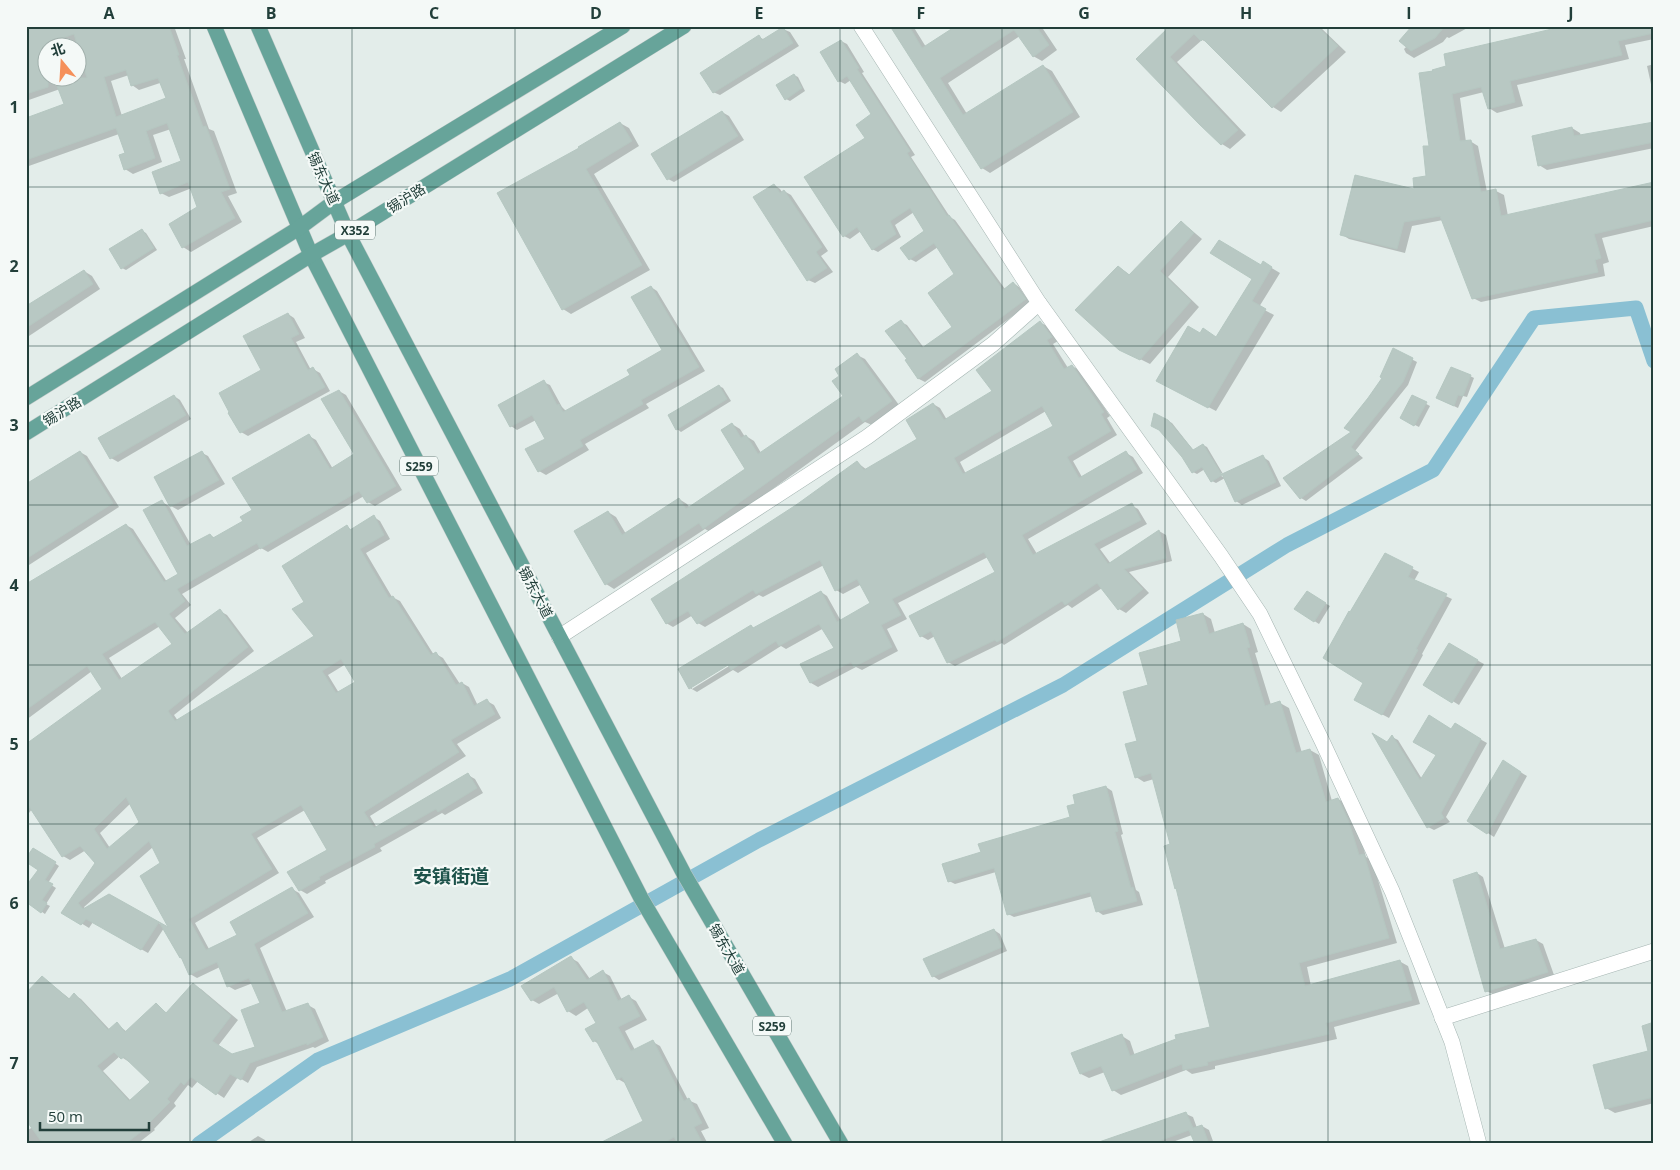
<svg xmlns="http://www.w3.org/2000/svg" width="1680" height="1170" viewBox="0 0 1680 1170" font-family="'Open Sans','Noto Sans SC',sans-serif">
<rect width="100%" height="100%" fill="#e3edea"/>
<!-- shadow -->
<g fill="#0003" fill-rule="evenodd">
<path d="M26,26H174L186,59H184L209,129L214,131L237,193L228,196L242,222L191,252L183,247L171,224L199,208L192,188L169,197L161,193L183,162L171,129L153,135L162,162L133,174L125,169L127,153L119,134L26,167V119L66,105L60,89L26,101V75L48,78H78V48H48L26,57ZM129,75L132,85L139,90L160,83L167,99L122,116L111,81Z"/>
<path d="M891,26H913L926,47L959,26H1041L1057,50L1042,61L1033,56L1020,36L948,83L967,114L1043,66L1052,71L1080,117L990,173L982,168Z"/>
<path d="M1162,26H1319L1346,52L1281,112L1273,107L1211,44L1202,40L1177,62L1246,135L1230,149L1222,144L1137,59L1167,31Z"/>
<path d="M1419,26H1471L1449,38L1447,37L1443,42L1414,58L1406,53L1404,49L1407,46Z"/>
<path d="M1654,26V39L1625,45L1629,59L1517,85L1523,106L1497,113L1489,108L1484,92L1460,98L1466,142L1470,141L1478,146L1487,192L1496,191L1504,195L1508,216L1654,183V226L1602,238L1609,262L1603,264L1605,276L1481,302L1473,298L1443,220L1412,226L1405,253L1349,239L1341,234L1416,190L1428,177L1430,147L1420,74Z"/>
<path d="M783,29L790,32L799,46L720,95L713,92L759,37L765,40Z"/>
<path d="M841,41L847,44L864,72L862,73L915,155L911,157L950,217L955,220L1005,289L1013,283L1019,287L1030,303L925,382L919,379L907,361L909,359L901,322L907,325L924,348L954,328L956,275L938,247L916,262L910,259L926,232L914,212L895,225L901,237L878,252L872,249L861,231L850,239L844,236L873,115L851,80L845,84L839,81Z"/>
<path d="M1654,64V98L1647,66Z"/>
<path d="M794,75L798,77L805,91L790,101L786,99Z"/>
<path d="M722,112L729,116L744,140L674,182L668,179Z"/>
<path d="M620,123L629,128L639,146L594,174L650,270L571,314L563,309L581,149Z"/>
<path d="M1654,123V148L1547,170L1539,165L1572,128L1580,133L1581,136Z"/>
<path d="M774,185L780,189L782,192L784,191L791,195L828,251L821,256L833,272L815,283L808,280Z"/>
<path d="M1181,223L1189,228L1202,239L1168,277L1199,307L1150,364L1130,354L1119,267L1130,275Z"/>
<path d="M142,231L146,233L157,250L126,270L122,268Z"/>
<path d="M1263,263L1280,273L1259,307L1274,315L1216,411L1166,385L1201,335L1217,338Z"/>
<path d="M84,271L92,276L100,289L26,338V307Z"/>
<path d="M651,287L657,291L705,371L646,404L649,408L585,444L589,450L546,475L539,471L547,439L536,420L517,430L511,426L499,405L543,382L550,385L562,407L567,412L632,375L663,351Z"/>
<path d="M288,314L294,318L305,338L296,342L311,370L313,369L320,373L330,391L248,436L241,432L263,370Z"/>
<path d="M1041,323L1047,326L1058,341L1053,344L1068,368L1072,366L1079,370L1110,416L1107,418L1117,435L1073,461L1082,477L1126,453L1133,457L1143,473L1028,539L1037,554L1131,505L1138,509L1147,524L1100,549L1111,564L1159,531L1166,535L1172,561L1129,572L1149,593L1126,613L1119,609L1102,588L1072,608L1068,605L1004,645L1002,643L955,666L948,662L935,636L928,640L921,636L910,616L997,573L988,557L898,603L907,619L887,629L898,651L862,670L856,667L818,687L811,683L801,664L835,648L824,628L786,649L781,646L738,673L733,670L697,692L690,688L679,670L751,626L755,629L821,592L827,596L841,621L872,604L862,584L843,594L836,590L824,565L763,597L759,595L705,627L698,623L693,615L673,627L666,623L652,599L797,506L858,463L867,470L918,439L907,421L933,404L940,408L947,420L994,392L978,370ZM1046,411L1055,426L966,474L960,462ZM732,661L734,663L692,689V686Z"/>
<path d="M1394,350L1417,362L1408,385L1355,451L1363,458L1306,501L1301,498L1353,432L1383,377Z"/>
<path d="M857,355L865,359L899,405L872,425L865,422L712,533L705,529L614,589L606,584L608,512L616,517L626,534L679,499L687,504L690,508L747,470L732,424L740,429L745,437L746,436L754,441L761,453L845,396L841,377Z"/>
<path d="M1470,376L1474,378L1467,397L1463,396L1458,408L1441,400Z"/>
<path d="M719,386L723,388L731,401L681,432L677,429L670,415Z"/>
<path d="M339,391L346,395L402,490L375,506L368,502L364,496L268,552L261,548L182,594L191,605L175,618L188,633L220,611L227,615L254,651L174,715L178,721L316,636L306,603L347,527L352,530L374,517L380,521L390,539L366,553L392,597L400,601L434,655L436,654L443,658L460,684L462,683L469,687L478,706L487,701L494,705L501,718L457,744L466,756L370,816L377,828L468,775L475,779L483,793L445,815L442,813L380,848L382,851L325,881L326,883L307,894L300,890L329,851L305,810L257,838L279,873L195,923L209,949L239,935L292,889L299,893L314,917L260,948L287,1012L308,1005L315,1009L329,1041L315,1048L313,1047L257,1067L248,1083L238,1077L224,1098L198,1081L192,1088L188,1085L174,1103L176,1106L154,1129L155,1130L137,1144H26V1131L33,1127L43,978L70,999L74,995L81,999L110,1030L117,1024L127,1032L156,1005L167,1013L194,985L201,989L238,1020L218,1046L232,1055L257,1047L262,1004L253,983L235,990L228,986L220,967L197,978L190,974L183,959L180,958L164,928L148,953L93,922L89,928L63,912L97,863L86,850L70,860L63,856L32,809L26,817V746L103,690L92,671L26,720V656L126,525L133,529L167,582L180,574L162,502L169,506L191,545L210,535L215,538L245,522L309,436L316,440L333,469L356,455ZM160,626L174,645L122,679L109,658ZM346,664L357,682L339,693L328,675ZM131,803L141,823L110,848L100,833ZM153,847L162,864L171,930L109,895L85,909L84,907ZM120,1056L129,1062L130,1061L152,1082L131,1101L103,1071Z"/>
<path d="M174,396L180,400L191,419L118,462L111,458Z"/>
<path d="M1413,397L1430,406L1419,427L1401,418Z"/>
<path d="M1168,421L1172,423L1194,451L1203,445L1207,447L1223,474L1217,471L1216,473L1223,477V475L1263,457L1269,461L1281,486L1242,505L1236,501L1225,478L1216,483L1212,481L1205,469L1197,474L1193,472Z"/>
<path d="M80,452L87,456L119,507L29,565L26,563V485Z"/>
<path d="M202,453L208,456L225,484L178,510L171,506L155,477Z"/>
<path d="M1385,555L1419,572L1414,581L1452,599L1422,654L1423,655L1389,718L1355,700L1365,683Z"/>
<path d="M1307,593L1330,606L1319,624L1296,609Z"/>
<path d="M1203,614L1211,619L1215,633L1243,624L1251,629L1258,652L1255,653L1271,705L1280,703L1289,708L1302,753L1310,750L1319,755L1332,801L1338,799L1347,804L1358,828L1366,857L1372,860L1397,943L1307,967L1311,986L1399,961L1408,966L1420,1004L1334,1027L1337,1039L1215,1066V1069L1192,1074L1186,1070L1121,1095L1113,1090L1105,1072L1089,1078L1081,1074L1122,1036L1130,1041L1135,1056L1212,1028L1177,889L1176,888L1172,845L1154,779L1144,782L1136,777L1138,741L1149,686Z"/>
<path d="M1449,645L1484,664L1459,705L1425,684Z"/>
<path d="M1455,725L1487,743L1446,817L1450,822L1434,830L1428,827L1387,744L1392,737L1398,740L1422,779Z"/>
<path d="M1504,762L1527,776L1494,837L1469,821Z"/>
<path d="M1106,787L1112,791L1123,834L1121,835L1136,890L1139,892L1143,905L1103,915L1097,911L1093,896L1014,917L1008,914L996,872L955,884L949,881L982,853L1071,818L1077,805Z"/>
<path d="M34,849L59,866L48,883L56,888L46,904L50,906L45,914L26,901L40,869Z"/>
<path d="M1477,873L1483,877L1505,949L1536,940L1543,944L1554,975L1493,994L1486,991Z"/>
<path d="M994,930L1000,934L1007,951L939,980L933,976Z"/>
<path d="M571,958L578,962L590,979L603,972L610,976L622,1000L629,997L636,1001L647,1020L625,1031L635,1050L653,1042L660,1046L688,1100L697,1104L709,1128L701,1131L708,1144H601L645,1122L625,1083L618,1079L599,1044L594,1041L597,1023L588,1008L576,1016L568,1011L559,993L539,1004L532,1000Z"/>
<path d="M1654,1037V1103L1615,1113L1606,1108L1650,1052Z"/>
<path d="M1186,1114L1193,1117L1197,1128L1202,1126L1209,1130L1214,1144H1196L1192,1135L1167,1144H1113Z"/>
<path d="M258,1136L265,1140L267,1144H246Z"/>
</g>
<g fill="none" stroke-linecap="round" stroke-linejoin="round">
<!-- canal -->
<path stroke="#8ac0d3" stroke-width="15" d="M199,1144L318,1060L510,979L759,840L1063,685L1287,545L1433,470L1534,318L1636,308L1654,361"/>
</g>
<!-- building -->
<g fill="#b8c8c3" stroke="#b5c7c1" fill-rule="evenodd">
<path d="M33,26H169L179,55H177L203,127L206,126L230,189L221,192L235,218L182,248L169,224L197,207L188,182L160,194L152,172L181,161L167,123L146,131L155,158L124,170L119,155L125,153L116,128L26,160V118L64,104L54,78H87L74,34L48,43V87L26,94V29ZM126,70L131,86L158,78L166,98L116,117L104,77Z"/>
<path d="M890,26H909L922,48L956,26H1036L1049,45L1033,57L1014,30L940,78L963,115L1043,65L1073,112L981,169Z"/>
<path d="M1170,26H1317L1338,46L1272,108L1203,39L1201,41L1194,34L1170,57L1238,130L1221,145L1199,124L1136,59Z"/>
<path d="M1412,26H1445L1435,38L1411,51L1399,41Z"/>
<path d="M1565,26H1654V33L1618,41L1622,55L1510,81L1515,102L1488,109L1481,87L1452,94L1460,141L1471,140L1481,192L1496,189L1501,216L1654,182V220L1594,234L1601,258L1595,260L1598,272L1472,299L1440,216L1404,222L1397,249L1340,235L1355,175L1414,189L1413,178L1426,176L1423,146H1429L1419,73L1433,71L1432,70L1446,66L1444,54Z"/>
<path d="M783,27L793,43L713,93L700,73L759,35L762,40Z"/>
<path d="M841,40L859,68L857,69L910,151L907,153L947,216L949,215L1003,290L1013,282L1026,299L918,379L905,360L907,359L885,331L901,320L922,348L952,327L928,293L954,274L934,243L909,260L900,248L924,231L910,208L890,221L896,234L872,250L857,227L843,237L804,177L865,138L856,125L871,114L847,76L838,82L820,52Z"/>
<path d="M794,74L802,88L785,100L776,85Z"/>
<path d="M722,111L738,136L667,180L651,154Z"/>
<path d="M620,122L632,141L586,169L642,265L562,310L497,193L579,148L578,147Z"/>
<path d="M1654,122V142L1538,166L1532,136L1572,127L1574,136Z"/>
<path d="M774,184L780,193L784,190L822,247L816,252L827,268L807,281L753,197Z"/>
<path d="M1181,221L1194,233L1160,271L1191,301L1140,360L1119,350L1075,310L1118,266L1129,275Z"/>
<path d="M142,229L154,248L121,269L109,249Z"/>
<path d="M1219,240L1261,265L1263,261L1272,267L1252,301L1266,309L1208,408L1156,381L1188,326L1200,333L1203,328L1216,337L1252,279L1210,253Z"/>
<path d="M84,270L93,284L26,328V306Z"/>
<path d="M651,286L699,367L641,400L643,404L580,440L583,446L538,472L525,449L545,439L532,415L510,427L498,405L544,380L557,405L559,404L563,412L630,375L627,370L662,350L631,297Z"/>
<path d="M288,313L299,334L291,338L308,370L313,367L325,387L240,433L228,413L229,412L219,393L261,370L243,336Z"/>
<path d="M1040,321L1052,337L1047,340L1064,369L1072,365L1104,412L1101,414L1111,431L1067,457L1079,478L1126,451L1137,469L1022,535L1033,555L1132,503L1141,520L1094,544L1108,564L1159,530L1166,558L1124,569L1143,589L1118,610L1097,583L1065,605L1062,601L997,642L995,640L947,663L931,631L920,637L909,616L995,572L984,552L892,599L901,615L881,625L892,647L854,667L851,662L810,683L800,664L834,648L819,624L779,646L776,641L731,670L728,665L689,689L678,669L751,625L753,628L821,591L837,622L870,603L857,579L835,591L820,560L756,594L753,590L697,624L688,611L666,624L651,599L796,505L857,461L864,470L917,439L906,420L933,403L944,420L992,391L976,370ZM1042,406L1053,426L963,474L954,458Z"/>
<path d="M1393,348L1413,358L1403,382L1351,447L1359,454L1300,499L1283,478L1351,432L1344,428L1368,398L1382,378L1380,377Z"/>
<path d="M857,353L892,401L863,422L859,416L703,529L699,523L605,585L574,531L608,511L622,535L679,498L686,509L745,469L721,430L732,423L741,438L746,435L758,454L843,396L832,381L839,376L835,369Z"/>
<path d="M1451,367L1471,375L1463,396L1458,395L1454,406L1436,398Z"/>
<path d="M719,385L727,399L676,430L668,415Z"/>
<path d="M339,390L396,486L367,503L359,491L260,549L257,543L177,589L185,601L169,614L185,634L220,609L248,647L168,711L175,721L314,636L292,609L304,602L282,566L347,525L350,530L374,515L384,535L360,549L389,598L393,596L431,655L436,652L456,685L462,682L474,706L487,699L495,714L451,740L459,752L364,812L374,828L468,773L477,788L438,812L436,809L374,844L375,847L319,877L320,879L299,891L287,872L327,850L301,805L251,834L272,869L189,919L206,950L237,935L230,922L292,887L308,913L254,944L282,1012L308,1003L323,1037L307,1045V1043L250,1063L241,1080L230,1074L216,1095L191,1077L184,1085L181,1082L167,1099L170,1102L148,1124L149,1126L125,1144H43L26,1120V993L42,976L69,999L74,993L108,1030L117,1022L125,1032L156,1003L166,1013L193,983L231,1016L212,1041L232,1054L255,1047L241,1010L260,1003L249,978L227,987L217,962L189,975L181,957L180,958L159,922L141,950L86,919L81,925L61,913L95,863L80,846L62,857L26,802V744L102,689L87,666L26,710V584L126,524L164,582L178,574L143,510L162,500L187,546L210,534L213,538L243,521L240,517L252,510L232,478L309,434L330,469L354,454L321,399ZM155,622L172,644L119,680L102,654ZM341,659L355,682L336,693L322,671ZM126,797L139,822L107,849L94,829ZM149,841L160,863L140,876L168,927L109,894L83,909L78,903ZM114,1052L121,1059L124,1057L150,1082L129,1101L97,1066Z"/>
<path d="M174,395L186,415L110,459L98,438Z"/>
<path d="M1412,395L1427,402L1414,426L1400,418Z"/>
<path d="M1154,413L1168,420L1193,450L1203,444L1222,475L1211,482L1202,467L1192,473L1182,457L1159,430L1151,426Z"/>
<path d="M80,451L113,503L26,559V484Z"/>
<path d="M202,451L219,480L170,507L154,477Z"/>
<path d="M1263,455L1276,482L1235,502L1222,474Z"/>
<path d="M1385,553L1413,567L1408,577L1447,594L1416,649L1418,650L1382,715L1354,700L1363,683L1323,658L1349,611L1350,612Z"/>
<path d="M1307,591L1326,603L1314,622L1294,609Z"/>
<path d="M1203,613L1209,634L1243,623L1250,647L1247,648L1265,706L1280,701L1296,753L1310,749L1326,802L1338,798L1349,822L1359,855L1364,854L1389,938L1299,963L1305,986L1400,960L1412,1000L1326,1023L1329,1034L1207,1062L1208,1065L1183,1070L1182,1064L1112,1091L1101,1066L1080,1074L1071,1053L1122,1034L1130,1056L1176,1039L1175,1035L1210,1027L1176,888L1175,889L1164,846L1170,844L1151,773L1135,778L1125,744L1137,741L1123,692L1148,685L1139,653L1181,641L1176,620Z"/>
<path d="M1449,643L1478,660L1452,703L1423,685Z"/>
<path d="M1429,715L1451,729L1455,723L1481,739L1441,813L1444,818L1427,828L1372,733L1387,742L1392,735L1420,780L1436,755L1413,742Z"/>
<path d="M1503,760L1521,772L1487,834L1467,821Z"/>
<path d="M1106,786L1118,831L1115,832L1131,888L1133,887L1137,901L1096,912L1090,892L1007,915L994,868L948,882L942,864L981,852L978,844L1070,817L1067,806L1075,804L1073,795Z"/>
<path d="M33,848L56,862L45,880L53,884L42,900L47,903L41,913L26,902V886L38,870L26,862V858Z"/>
<path d="M1477,872L1500,949L1536,939L1548,972L1485,992L1453,880Z"/>
<path d="M994,929L1002,947L932,977L923,959Z"/>
<path d="M571,956L587,980L603,970L618,1001L629,995L640,1016L618,1027L631,1051L653,1040L684,1101L689,1098L702,1123L694,1127L703,1144H678L674,1137L662,1144H598L643,1121L622,1077L617,1080L596,1040L593,1042L585,1029L596,1023L584,1002L567,1012L554,987L531,1001L521,986Z"/>
<path d="M1654,1022V1097L1605,1109L1593,1065L1648,1051L1642,1026Z"/>
<path d="M1186,1112L1193,1128L1202,1125L1209,1144H1195L1189,1130L1151,1144H1100L1099,1142Z"/>
</g>
<g fill="none" stroke-linecap="round" stroke-linejoin="round">
<!-- minor casing -->
<g stroke="#a5b5b2" stroke-width="16">
<g id="minor">
<path d="M861,26L1039,303L1221,556L1260,614L1322,741L1392,891L1452,1042L1479,1144"/>
<path d="M559,637L867,437L993,344L1039,303"/>
<path d="M1442,1018L1654,951"/>
</g>
</g>
<!-- major casing -->
<g stroke="#c1c9c8" stroke-width="16">
<g id="major">
<path d="M214,26L311,255L641,898L785,1144"/>
<path d="M258,26L348,234L684,874L841,1144"/>
<path d="M26,398L299,228L334,202L623,26"/>
<path d="M26,433L311,255L348,234L684,26"/>
</g>
</g>
<!-- minor -->
<use href="#minor" stroke="#fff" stroke-width="15"/>
<!-- major -->
<use href="#major" stroke="#67a49a" stroke-width="15"/>
</g>
<!-- grid -->
<path fill="none" stroke="#223f3a" stroke-width="1" stroke-opacity="0.55" d="M190,26V1144M352,26V1144M515,26V1144M678,26V1144M840,26V1144M1002,26V1144M1165,26V1144M1328,26V1144M1490,26V1144M26,187H1654M26,346H1654M26,505H1654M26,665H1654M26,824H1654M26,983H1654"/>
<g text-anchor="middle" dominant-baseline="central" stroke-width="4.5" stroke-linejoin="round" paint-order="stroke">
<!-- shield labels -->
<g fill="#f4f9f7" stroke="#617773" stroke-width="1">
<rect x="335" y="220.5" width="40" height="19" rx="4"/>
<rect x="400" y="456.5" width="38" height="19" rx="4"/>
<rect x="753" y="1016.5" width="38" height="19" rx="4"/>
</g>
<g font-size="12" font-weight="bold" fill="#223f3a">
<text x="355" y="230">X352</text>
<text x="419" y="466">S259</text>
<text x="772" y="1026">S259</text>
</g>
<!-- street labels -->
<g font-size="14" fill="#223f3a" stroke="#f4f9f7">
<text transform="translate(324 178) rotate(66)">锡东大道</text>
<text transform="translate(406 198) rotate(-32)">锡沪路</text>
<text transform="translate(62 411) rotate(-32)">锡沪路</text>
<text transform="translate(536 592) rotate(62)">锡东大道</text>
<text transform="translate(727 949) rotate(60)">锡东大道</text>
</g>
<!-- district labels -->
<g font-size="19" font-weight="bold" fill="#1d524a" stroke="#f4f9f7">
<text x="451" y="876">安镇街道</text>
</g>
</g>
<!-- border -->
<rect width="1680" height="1170" fill="none" stroke="#f4f9f7" stroke-width="55"/>
<!-- north arrow -->
<g transform="translate(62 62) rotate(342)"><circle r="24" fill="#f4f9f7" stroke="#a0afab"/>
<path d="M0-4L9 19L0 12L-9 19Z" fill="#f5905a"/>
<text y="-8" font-size="14" font-weight="bold" text-anchor="middle" fill="#223f3a">北</text>
</g>
<!-- scale -->
<path d="M40 1122v8h109v-8" fill="none" stroke="#223f3a" stroke-width="2.5"/>
<text x="48" y="1122" font-size="15" fill="#223f3a" stroke="#f4f9f7" stroke-width="4" paint-order="stroke">50 m</text>
<rect x="28" y="28" width="1624" height="1114" fill="none" stroke="#223f3a" stroke-width="2"/>
<g font-size="16" text-anchor="middle" font-weight="bold" fill="#223f3a">
<text x="109" y="19">A</text>
<text x="271" y="19">B</text>
<text x="434" y="19">C</text>
<text x="596" y="19">D</text>
<text x="759" y="19">E</text>
<text x="921" y="19">F</text>
<text x="1084" y="19">G</text>
<text x="1246" y="19">H</text>
<text x="1409" y="19">I</text>
<text x="1571" y="19">J</text>
<text x="14" y="113">1</text>
<text x="14" y="272">2</text>
<text x="14" y="431">3</text>
<text x="14" y="591">4</text>
<text x="14" y="750">5</text>
<text x="14" y="909">6</text>
<text x="14" y="1069">7</text>
</g>
</svg>
